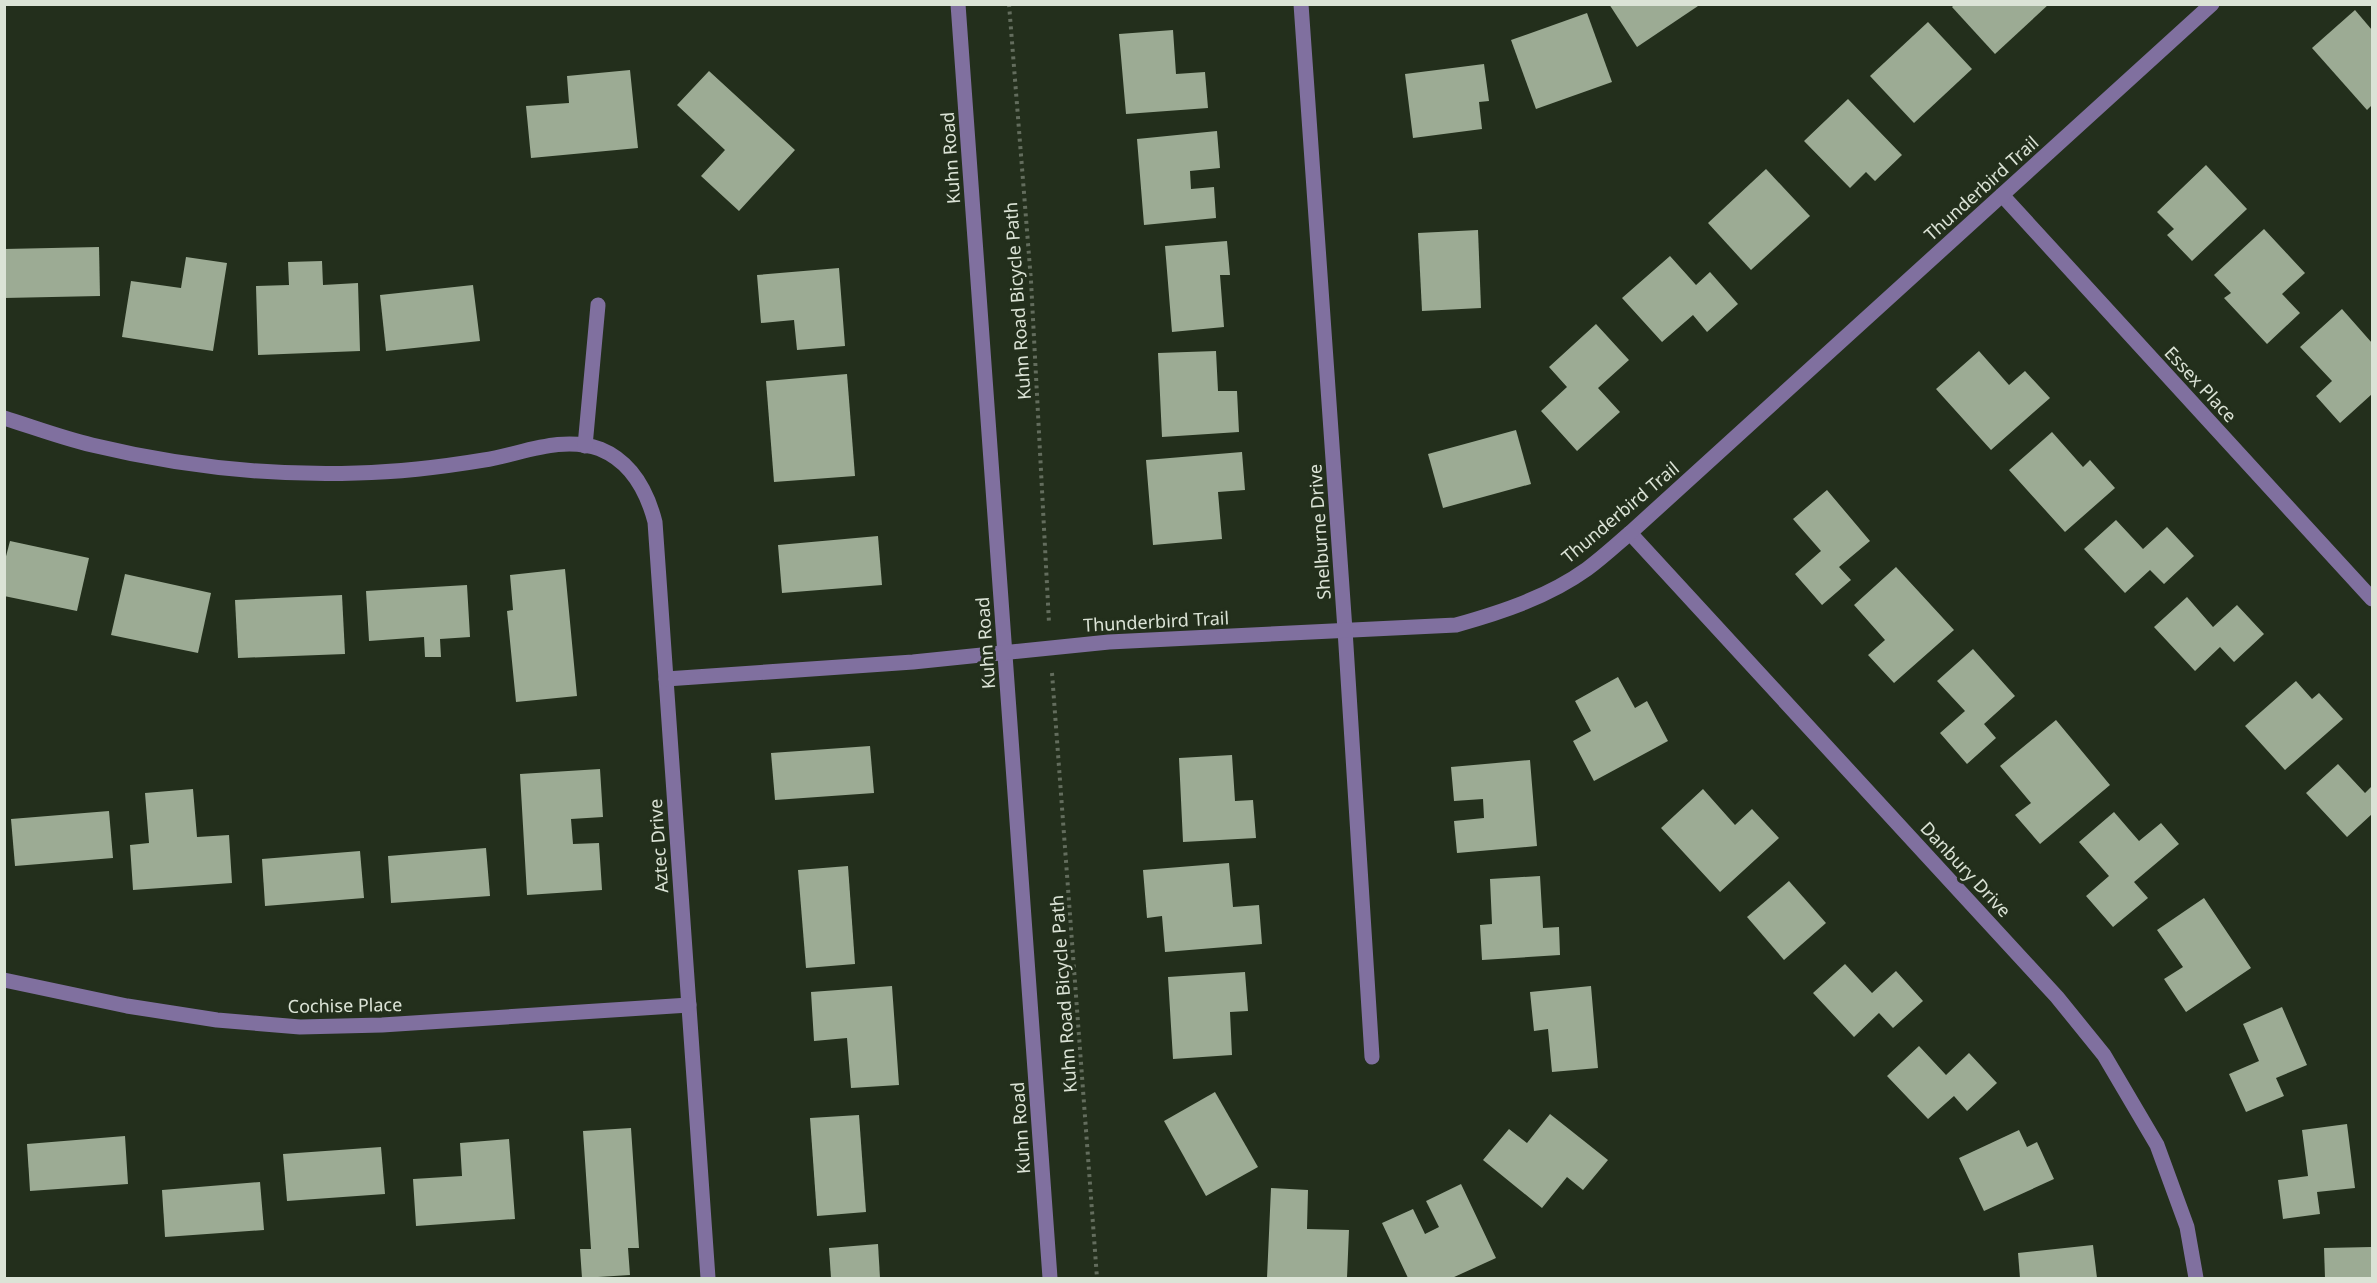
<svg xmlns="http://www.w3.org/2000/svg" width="2377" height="1283" viewBox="0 0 2377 1283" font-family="'Noto Sans',sans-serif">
<rect width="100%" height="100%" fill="#232f1c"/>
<!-- building -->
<g fill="#9cab94">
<path d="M1609,4H1701L1637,47Z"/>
<path d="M1955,4H2049L1995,54L1952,7Z"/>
<path d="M2355,10L2372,30V105L2367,110L2312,48Z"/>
<path d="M1587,13L1612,82L1536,109L1511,40Z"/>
<path d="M1928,22L1972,69L1914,123L1870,76Z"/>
<path d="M1173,30L1176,74L1205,72L1208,108L1126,114L1119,34Z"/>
<path d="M1484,64L1489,101L1479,102L1482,129L1413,138L1405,74Z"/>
<path d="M630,70L638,148L531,158L526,106L569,103L567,76Z"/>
<path d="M709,71L795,150L739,211L701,176L725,150L677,105Z"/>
<path d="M1848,99L1902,155L1875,181L1866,172L1850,188L1804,141Z"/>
<path d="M1217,131L1220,168L1190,171L1191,189L1214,187L1216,218L1144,225L1137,139Z"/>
<path d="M2206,165L2247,209L2192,261L2167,235L2174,229L2157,212Z"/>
<path d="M1766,169L1810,216L1751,270L1708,223Z"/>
<path d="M2264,229L2305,273L2282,294L2300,313L2267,344L2224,298L2231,293L2214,275Z"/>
<path d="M1478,230L1481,308L1422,311L1418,233Z"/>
<path d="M1227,241L1230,275H1220L1224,327L1172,332L1165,246Z"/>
<path d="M99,247L100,296L4,298V249Z"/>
<path d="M1670,256L1696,285L1710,272L1738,304L1707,332L1693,315L1662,342L1622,298Z"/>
<path d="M186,257L227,263L213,351L122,337L131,281L181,288Z"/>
<path d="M322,261L323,285L358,283L360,351L258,355L256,286L289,285L288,262Z"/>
<path d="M839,268L845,346L797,350L794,320L761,323L757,275Z"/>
<path d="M473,285L480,341L386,351L380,295Z"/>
<path d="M2342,309L2372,343V394L2340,423L2316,396L2332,381L2300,347Z"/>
<path d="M1596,324L1629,360L1598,388L1620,412L1577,451L1541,411L1567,387L1549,367Z"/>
<path d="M1216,351L1218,391H1237L1239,432L1162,437L1158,353Z"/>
<path d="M1979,351L2009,385L2025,371L2050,398L1991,450L1936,389Z"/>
<path d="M847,374L855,476L774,482L766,381Z"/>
<path d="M1516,430L1531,484L1443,508L1428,454Z"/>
<path d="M2052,432L2083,467L2090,460L2115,488L2065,532L2009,470Z"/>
<path d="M1242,452L1245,490L1218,492L1222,539L1153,545L1146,460Z"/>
<path d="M1827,490L1870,541L1839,567L1851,580L1822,605L1795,574L1821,551L1793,519Z"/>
<path d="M2116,520L2143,549L2167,527L2194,556L2164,584L2150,570L2125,593L2084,549Z"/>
<path d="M878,536L882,585L782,593L778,545Z"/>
<path d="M10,541L89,558L77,611L4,596V564Z"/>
<path d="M1896,567L1954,630L1894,683L1868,655L1885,640L1854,605Z"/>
<path d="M565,569L577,696L516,702L507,611L513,610L510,575Z"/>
<path d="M125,574L211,593L198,653L111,635Z"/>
<path d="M467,585L470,637L440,639L441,657H425L424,637L369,641L366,591Z"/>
<path d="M342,595L345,654L238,658L235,600Z"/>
<path d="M2187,597L2213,627L2237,605L2264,634L2234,662L2220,647L2195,671L2154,627Z"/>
<path d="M1973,649L2015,696L1984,724L1996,738L1967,764L1940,733L1965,711L1937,681Z"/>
<path d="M1618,677L1635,708L1647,701L1668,741L1594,781L1573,741L1591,731L1575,701Z"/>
<path d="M2296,681L2312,699L2319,693L2343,719L2285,770L2245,726Z"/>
<path d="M2056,720L2110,785L2040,844L2015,815L2031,803L2000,766Z"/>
<path d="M870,746L874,793L775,800L771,753Z"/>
<path d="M1232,755L1235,801L1253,800L1256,838L1183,842L1179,758Z"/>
<path d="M1530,760L1537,846L1457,853L1454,821L1484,818L1483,799L1454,801L1451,767Z"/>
<path d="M2338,764L2365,793L2372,786V814L2347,837L2306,793Z"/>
<path d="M600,769L603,817L571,819L573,844L599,843L602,890L527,895L520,774Z"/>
<path d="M193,789L197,837L229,835L232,883L133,890L130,845L149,843L145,793Z"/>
<path d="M1703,789L1735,825L1752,809L1779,838L1720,892L1661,828Z"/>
<path d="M109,811L113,858L15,866L11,819Z"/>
<path d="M2114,812L2139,841L2161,823L2179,844L2134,882L2148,898L2113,927L2086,896L2109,876L2079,842Z"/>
<path d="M486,848L490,896L391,903L388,856Z"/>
<path d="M360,851L364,898L265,906L262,859Z"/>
<path d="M1229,863L1233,907L1259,905L1262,944L1165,952L1162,916L1147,918L1143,870Z"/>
<path d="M848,866L855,964L806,968L798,870Z"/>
<path d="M1540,876L1543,928L1559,927L1560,955L1482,960L1480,925L1492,924L1490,879Z"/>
<path d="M1789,881L1826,923L1784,960L1747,917Z"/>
<path d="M2204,898L2251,968L2186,1012L2164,979L2183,967L2157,930Z"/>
<path d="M1845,964L1872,993L1896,971L1923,1001L1893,1028L1879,1013L1854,1037L1813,993Z"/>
<path d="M1245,972L1248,1011L1230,1012L1232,1055L1173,1059L1168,977Z"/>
<path d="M892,986L899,1085L851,1088L847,1038L814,1041L811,992Z"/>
<path d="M1591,986L1598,1068L1552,1072L1548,1029L1534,1031L1530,992Z"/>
<path d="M2282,1007L2307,1065L2276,1078L2284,1096L2246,1112L2229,1074L2259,1061L2243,1024Z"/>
<path d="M1919,1046L1946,1075L1969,1053L1997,1083L1967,1111L1954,1096L1928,1119L1887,1076Z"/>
<path d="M1215,1092L1258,1167L1206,1196L1164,1121Z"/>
<path d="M1550,1114L1608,1160L1583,1190L1567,1177L1542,1208L1483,1160L1509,1129L1527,1143Z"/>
<path d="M859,1115L866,1212L817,1216L810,1118Z"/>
<path d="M2347,1124L2355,1188L2317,1192L2320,1214L2283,1219L2278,1180L2308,1176L2302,1130Z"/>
<path d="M631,1128L639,1248H628L630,1275L582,1278L580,1249H591L583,1131Z"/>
<path d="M2019,1130L2027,1147L2037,1142L2054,1179L1984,1211L1959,1158Z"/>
<path d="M125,1136L128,1184L30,1191L27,1144Z"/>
<path d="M509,1139L515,1219L416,1226L413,1179L462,1176L460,1143Z"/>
<path d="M381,1147L385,1194L287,1201L283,1154Z"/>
<path d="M260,1182L264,1230L165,1237L162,1190Z"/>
<path d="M1461,1184L1496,1258L1452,1278H1408L1382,1223L1413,1209L1425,1234L1439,1227L1426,1201Z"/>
<path d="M1271,1188L1308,1190L1307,1229L1349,1230L1347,1278H1267Z"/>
<path d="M878,1244L880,1278H831L829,1248Z"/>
<path d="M2093,1245L2097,1278H2020L2018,1253Z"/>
<path d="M2371,1247L2372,1278H2325L2324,1248Z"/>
</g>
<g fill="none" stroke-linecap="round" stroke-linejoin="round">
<!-- path -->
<g stroke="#636d5d" stroke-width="4" stroke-dasharray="3 4.5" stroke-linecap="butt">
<path d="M1009,4L1031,281L1049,623"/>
<path d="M1052,673L1097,1278"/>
</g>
<!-- minor -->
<g stroke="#80709f" stroke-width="15">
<path d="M958,4L1050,1278"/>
<path d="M1301,4L1345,630L1372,1057"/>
<path d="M2002,195L2372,599"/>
<path d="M4,418C33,427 62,438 92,445C179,466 267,476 357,473C400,472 442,467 484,460C522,454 561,435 600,449C632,462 647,491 655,522L708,1278"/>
<path d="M585,446L598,305"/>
<path d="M1630,533L2057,997L2104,1055L2157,1145L2187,1227L2196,1278"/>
<path d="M666,679L913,662L1109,642L1456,625C1502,612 1548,597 1587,569C1602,558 1616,545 1630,533L2212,4"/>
<path d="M4,980L127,1006L217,1020L300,1027L382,1025L689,1005"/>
</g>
</g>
<g text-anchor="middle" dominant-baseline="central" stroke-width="6" stroke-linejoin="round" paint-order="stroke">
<!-- street labels -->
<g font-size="18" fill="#dbe3d6" stroke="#232f1c">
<text transform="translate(950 158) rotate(-94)">Kuhn Road</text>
<text transform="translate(1981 188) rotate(-42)">Thunderbird Trail</text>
<text transform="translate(1017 301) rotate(-94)">Kuhn Road Bicycle Path</text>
<text transform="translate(2201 384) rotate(47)">Essex Place</text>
<text transform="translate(1620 512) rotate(-40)">Thunderbird Trail</text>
<text transform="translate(1319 532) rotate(-94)">Shelburne Drive</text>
<text transform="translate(1156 621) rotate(-3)">Thunderbird Trail</text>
<text transform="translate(985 643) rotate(-94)">Kuhn Road</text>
<text transform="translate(658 846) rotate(-94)">Aztec Drive</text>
<text transform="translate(1966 869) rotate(47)">Danbury Drive</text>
<text transform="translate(1063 994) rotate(-94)">Kuhn Road Bicycle Path</text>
<text transform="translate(345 1005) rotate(-1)">Cochise Place</text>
<text transform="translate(1020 1128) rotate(-94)">Kuhn Road</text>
</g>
</g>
<!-- border -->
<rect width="2377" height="1283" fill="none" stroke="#dbe3d6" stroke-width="12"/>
</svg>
